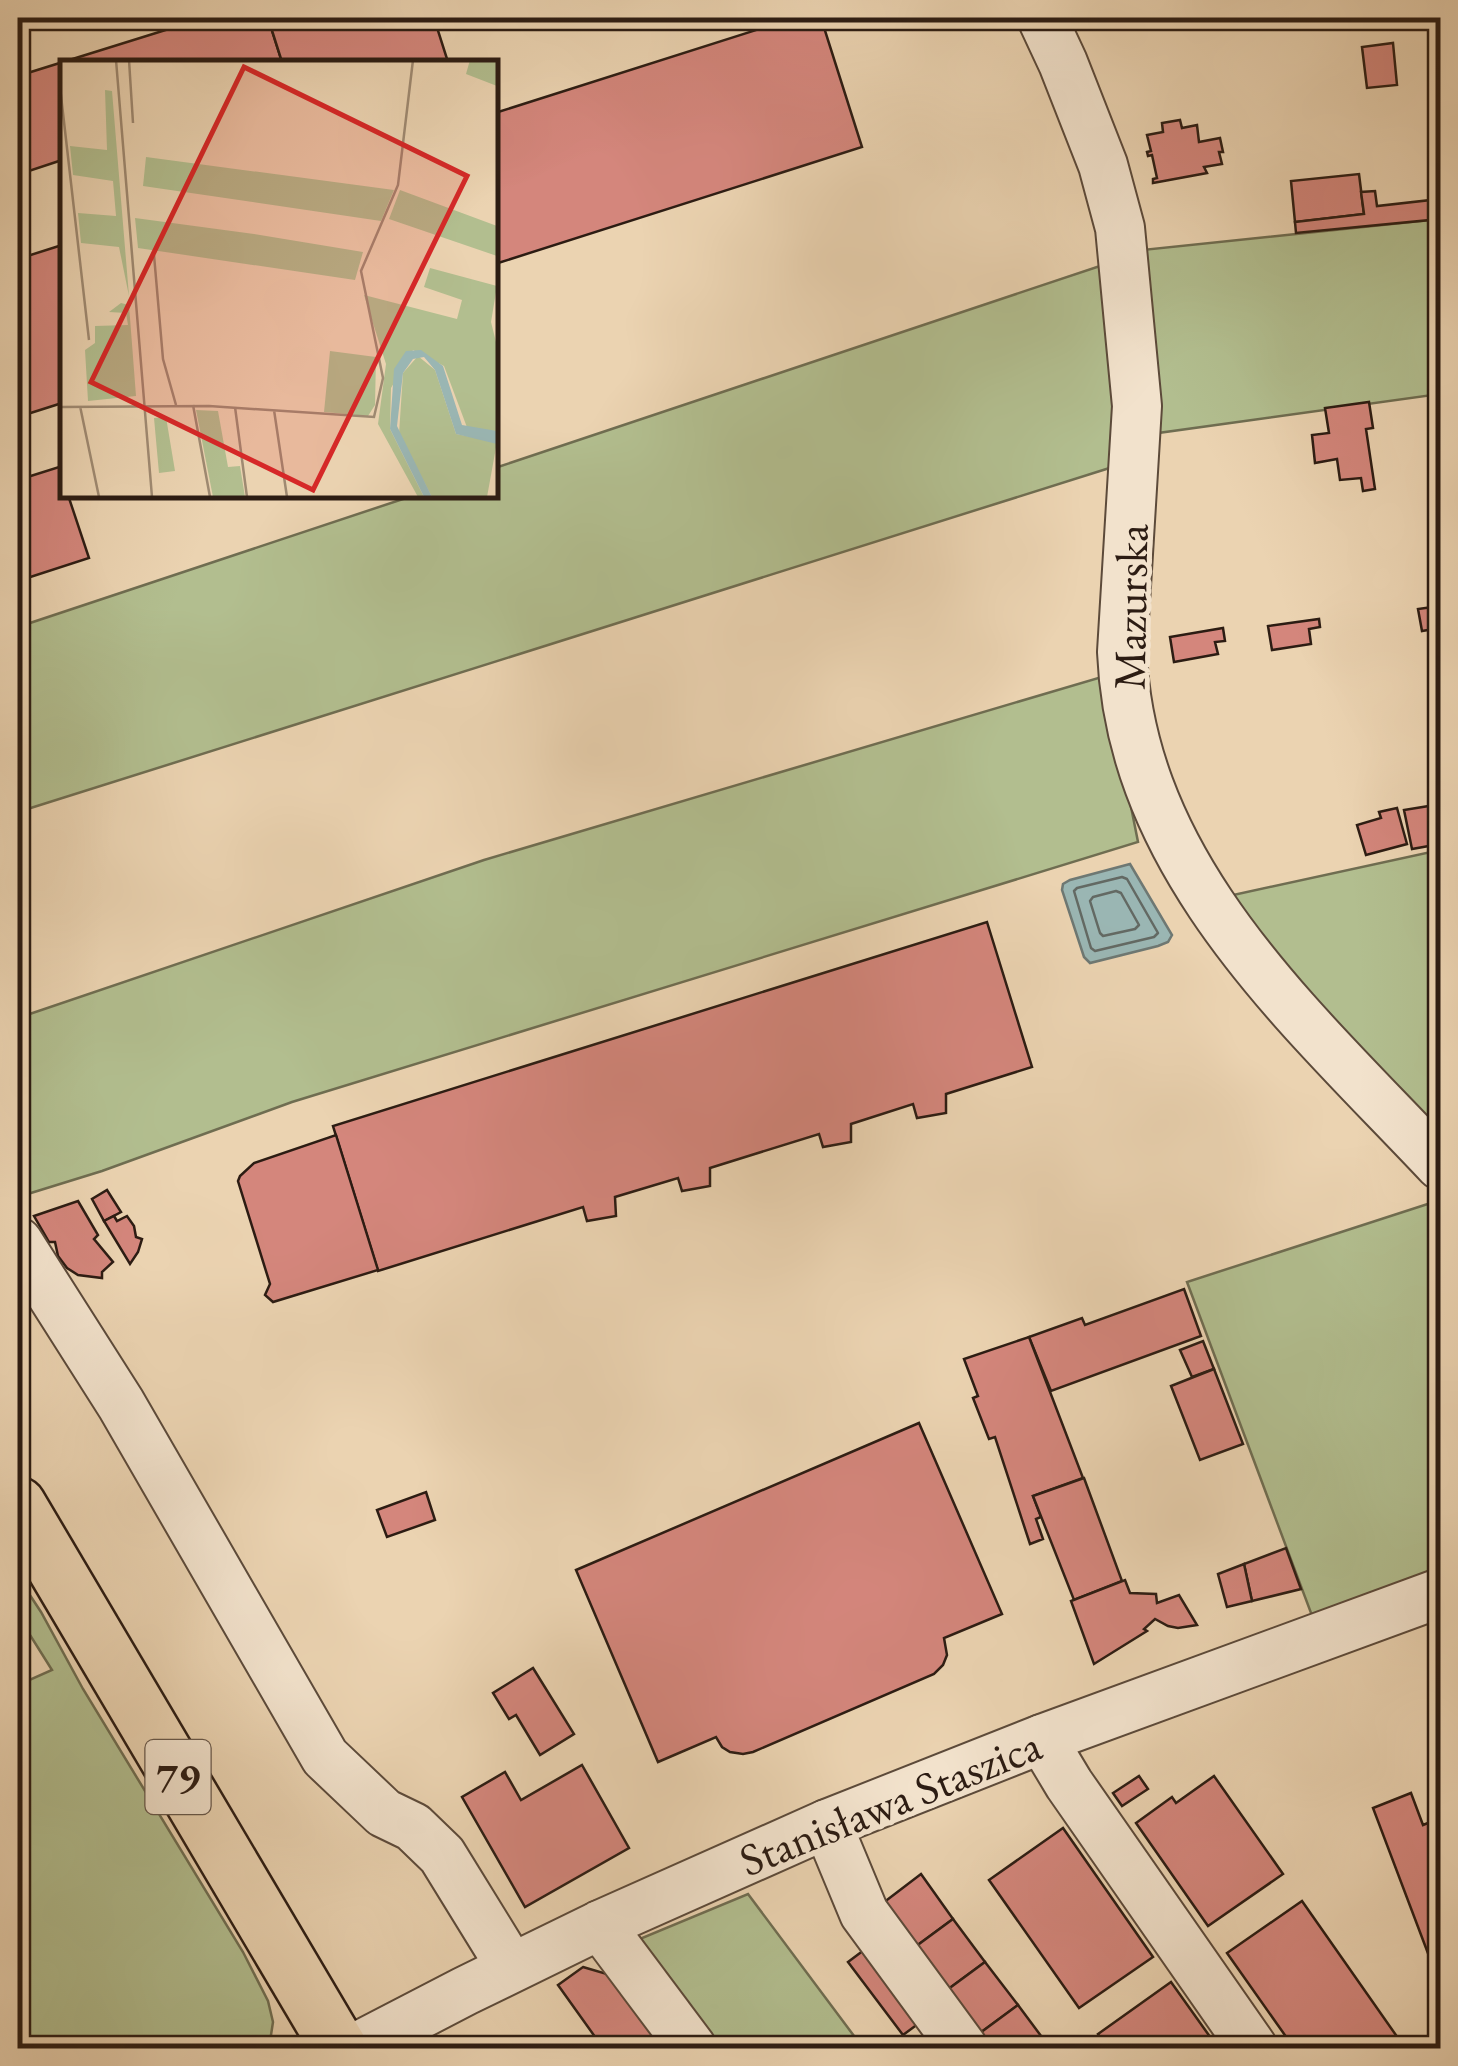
<svg xmlns="http://www.w3.org/2000/svg" width="1458" height="2066" viewBox="0 0 1458 2066" font-family="'EB Garamond',serif">
<rect width="100%" height="100%" fill="#ebd3b1"/>
<filter id="stains"><feTurbulence type="fractalNoise" baseFrequency=".002" numOctaves="4"/><feColorMatrix values="0 0 0 0 .2 0 0 0 0 .09 0 0 0 0 .02 0 0 0 .5 -.17"/></filter>
<radialGradient id="worn" r=".72"><stop offset=".6" stop-color="#630" stop-opacity="0"/><stop offset="1" stop-color="#630" stop-opacity=".3"/></radialGradient>
<!-- green -->
<g fill="#b2be8f" stroke="#6f6d51" stroke-width="2.5">
<path d="M1440,219V394L1158,433L1142,250Z"/>
<path d="M1112,262L1119,465L18,812V627L415,495H495V468Z"/>
<path d="M1105,676L1138,842L292,1102L102,1171L18,1197V1018L484,860Z"/>
<path d="M1440,850V1127L1391,1087L1224,897Z"/>
<path d="M1440,1200V1574L1314,1621L1187,1282Z"/>
<path d="M18,1577L41,1612L83,1689L243,1952L268,2001L273,2022L269,2048H18V1685L52,1670L18,1616Z"/>
<path d="M748,1894L863,2048H709L630,1943Z"/>
</g>
<!-- water -->
<path fill="#9ab6b3" stroke="#6e7873" stroke-width="2.5" d="M1130,864L1172,935L1168,942L1158,946L1090,963L1084,957L1062,890L1063,884L1070,880Z"/>
<g fill="none" stroke-linecap="round" stroke-linejoin="round">
<!-- shore -->
<g stroke="#636963" stroke-width="2.5">
<path d="M1122,877L1127,879L1158,933L1154,937L1095,951L1091,948L1074,891L1077,888Z"/>
<path d="M1116,891L1121,893L1139,925L1135,929L1103,936L1100,933L1090,901L1093,897Z"/>
</g>
</g>
<!-- building -->
<g fill="#d4867c" stroke="#2c1c13" stroke-width="2.5">
<path d="M204,18H268L282,62H62V160L23,173L18,154V76Z"/>
<path d="M268,18H434L448,62H282Z"/>
<path d="M794,18H821L862,147L495,264V113Z"/>
<path d="M1393,43L1397,85L1367,88L1362,47Z"/>
<path d="M1180,120L1182,128L1197,125L1199,142L1220,138L1223,152H1219L1222,164L1204,167L1207,173L1153,183V179L1157,178L1152,155L1148,156L1147,152L1151,151L1147,135L1163,132L1162,123Z"/>
<path d="M1359,174L1364,214L1295,222L1291,181Z"/>
<path d="M1375,191L1377,206L1440,199V219L1296,233L1295,222L1364,214L1361,192Z"/>
<path d="M62,245V403L18,417V259Z"/>
<path d="M1369,402L1373,428L1366,429L1375,489L1363,491L1361,478L1340,480L1337,459L1315,463L1312,435L1329,433L1325,408Z"/>
<path d="M59,467L62,477V495H68L89,558L18,581V480Z"/>
<path d="M1440,606V628L1422,631L1418,609Z"/>
<path d="M1319,619L1320,627L1309,629L1311,644L1272,650L1268,626Z"/>
<path d="M1223,628L1225,641L1215,642L1218,654L1174,662L1170,637Z"/>
<path d="M1435,805L1440,844L1412,849L1404,810Z"/>
<path d="M1397,808L1407,844L1366,855L1357,825L1381,818L1379,812Z"/>
<path d="M987,922L1032,1067L946,1094V1113L917,1118L913,1104L851,1124V1142L823,1147L819,1134L710,1168V1186L682,1191L678,1178L615,1197L616,1216L587,1221L583,1207L378,1271L333,1126Z"/>
<path d="M336,1135L378,1270L273,1302L265,1295L270,1284L238,1181L240,1176L254,1163Z"/>
<path d="M107,1190L121,1212L104,1221L92,1199Z"/>
<path d="M78,1201L98,1235L94,1239L113,1262L102,1272V1278L78,1275L67,1268L58,1256L55,1242H49L34,1216Z"/>
<path d="M114,1216L117,1221L127,1216L134,1226L136,1237L142,1239L138,1252L130,1264L104,1221Z"/>
<path d="M1184,1289L1201,1336L1051,1391L1029,1337L1082,1318L1085,1325Z"/>
<path d="M1029,1337L1083,1478L1033,1496L1041,1517L1036,1519L1043,1539L1030,1544L995,1437L989,1439L973,1398L978,1396L964,1359Z"/>
<path d="M1203,1341L1214,1369L1192,1377L1180,1350Z"/>
<path d="M1214,1369L1243,1444L1200,1460L1171,1386Z"/>
<path d="M919,1423L1002,1614L944,1638L947,1655L943,1665L934,1674L753,1752L743,1754L730,1752L722,1747L716,1737L658,1762L576,1570Z"/>
<path d="M1084,1478L1122,1581L1074,1600L1033,1496Z"/>
<path d="M426,1492L435,1520L387,1537L377,1510Z"/>
<path d="M1286,1548L1301,1589L1252,1601L1244,1564Z"/>
<path d="M1244,1564L1252,1601L1227,1607L1218,1574Z"/>
<path d="M1125,1580L1130,1593L1156,1594L1157,1603L1179,1595L1197,1625L1178,1628L1168,1626L1155,1619L1144,1629L1147,1631L1094,1664L1071,1601Z"/>
<path d="M533,1668L574,1734L540,1755L516,1715L509,1719L493,1693Z"/>
<path d="M582,1765L629,1848L525,1907L462,1797L505,1772L521,1800Z"/>
<path d="M1139,1776L1148,1789L1122,1806L1113,1793Z"/>
<path d="M1214,1776L1283,1874L1208,1926L1136,1823L1172,1797L1176,1803Z"/>
<path d="M1411,1793L1423,1825L1440,1818V1985L1373,1808Z"/>
<path d="M1063,1828L1153,1957L1079,2008L989,1880Z"/>
<path d="M921,1874L953,1919L915,1947L883,1903Z"/>
<path d="M1302,1901L1405,2048H1294L1227,1953Z"/>
<path d="M953,1919L985,1962L947,1990L915,1947Z"/>
<path d="M872,1944L926,2018L903,2035L848,1962Z"/>
<path d="M985,1962L1018,2005L980,2033L947,1990Z"/>
<path d="M583,1967L607,1974L663,2047L603,2048L558,1985Z"/>
<path d="M1171,1982L1218,2048H1108L1098,2034Z"/>
<path d="M1018,2005L1050,2048H991L980,2033Z"/>
</g>
<g fill="none" stroke-linecap="round" stroke-linejoin="round">
<!-- minor casing -->
<g stroke="#5c4a3a" stroke-width="52">
<g id="minor">
<path d="M1042,18L1063,63L1103,165L1120,228L1137,406L1122,652C1131,870 1301,1017 1440,1165"/>
<path d="M18,1242L121,1404L325,1757L384,1813L413,1827L442,1855L511,1967"/>
<path d="M1042,1739L1069,1784L1253,2048"/>
<path d="M827,1824L864,1913L963,2048"/>
<path d="M600,1925L692,2048"/>
<path d="M355,2048L465,1991L600,1925L827,1824L1042,1739L1440,1593"/>
</g>
</g>
<!-- major casing -->
<g stroke="#2c1c13" stroke-width="60">
<path id="major" d="M18,1505L339,2048"/>
</g>
<!-- minor -->
<use href="#minor" stroke="#f2e2cc" stroke-width="48"/>
<!-- major -->
<use href="#major" stroke="#ebd3b1" stroke-width="55"/>
</g>
<g text-anchor="middle" dominant-baseline="central" stroke-width="10" stroke-linejoin="round" paint-order="stroke">
<!-- shield labels -->
<rect fill="#f2e2cc" stroke="#67574a" stroke-width="2.5" x="145.5" y="1740" width="65" height="74" rx="8"/>
<g font-size="42" font-weight="bold" fill="#2c1c13">
<text x="178" y="1777">79</text>
</g>
<!-- street labels -->
<g font-size="45" fill="#2c1c13" stroke="#f2e2cc">
<text transform="translate(1130 607) rotate(-89)">Mazurska</text>
<text transform="translate(890 1802) rotate(-22)">Stanisława Staszica</text>
</g>
</g>
<!-- overview -->
<g transform="translate(60 60)">
<rect width="438" height="438" fill="#ebd3b1"/>
<path d="M410,0H437V26L406,14ZM45,30L52,31L69,236L59,187L21,183L18,153L56,156L53,121L13,115L10,86L47,90ZM86,97L334,130L321,161L83,126ZM340,130L437,166V196L329,159ZM75,158L194,174L303,192L295,220L78,188ZM370,208L437,226L431,262L437,286V371L408,370L384,306L353,290L331,328L330,369L364,437H358L318,364L326,304L304,235L397,259L402,240L364,227ZM61,243L69,245L76,336L28,341L25,290L35,283V266L68,265L66,253L49,252ZM270,291L316,297L315,345L308,356L264,352ZM358,296L375,310L396,374L437,382L427,437H372L339,374L343,313ZM136,350L158,351L168,407L180,406L185,437H153ZM106,357L115,411L99,413L94,358Z" fill="#b2be8f"/>
<path d="M361,290L383,306L402,365L437,371V384L396,374L375,310L364,297L353,299L343,313L337,366L372,437H364L330,369L334,309L346,291Z" fill="#9ab6b3"/>
<path fill="none" stroke="#9f8a72" stroke-width="2.5" d="M56,0L92,437M69,0L73,63M0,27L29,280M94,195L103,299L116,345M133,345L150,437M20,346L39,437M0,347L149,346L314,357L323,318L301,211L338,125L353,0M175,347L187,437M214,350L227,437"/>
<path fill="#d62828" fill-opacity="0.15" stroke="#d62828" stroke-width="5" d="M184,7L407,116L253,430L31,322Z"/>
<rect width="438" height="438" fill="none" stroke="#2c1c13" stroke-width="5"/>
</g>
<!-- margin -->
<rect width="1458" height="2066" fill="none" stroke="#ebd3b1" stroke-width="60"/>
<rect x="20" y="20" width="1418" height="2026" fill="none" stroke="#2c1c13" stroke-width="5"/>
<rect x="30" y="30" width="1398" height="2006" fill="none" stroke="#2c1c13" stroke-width="2.5"/>
<rect width="100%" height="100%" filter="url(#stains)"/>
<rect width="100%" height="100%" fill="url(#worn)"/>
</svg>
